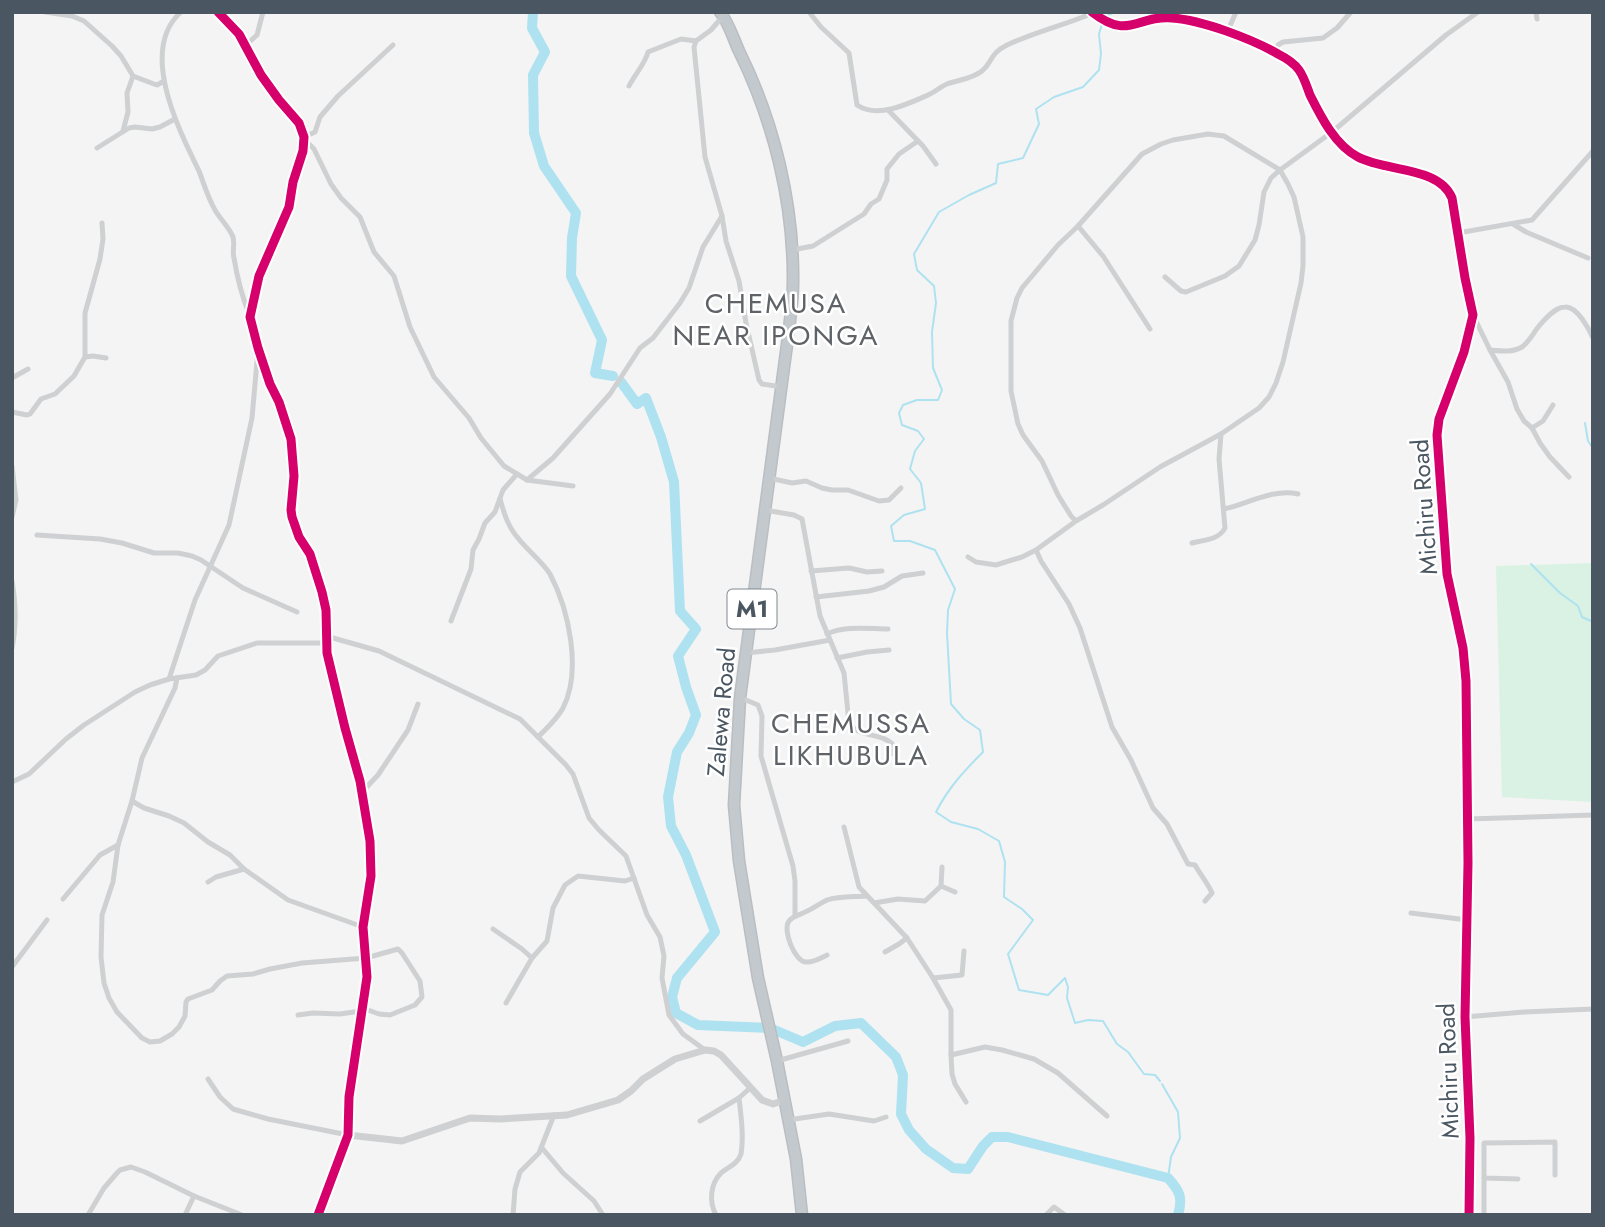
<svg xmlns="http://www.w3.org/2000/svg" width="1605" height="1227" viewBox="0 0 1605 1227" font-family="Jost,sans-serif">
<rect width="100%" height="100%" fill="#f4f4f4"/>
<!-- green -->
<path fill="#d9f2e3" d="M1593,563V802L1502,797L1496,566Z"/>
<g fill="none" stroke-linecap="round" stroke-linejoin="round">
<!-- stream -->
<g stroke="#aee2f0" stroke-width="2">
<path d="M1106,16L1115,12"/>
<path d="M1102,24L1099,34L1101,54L1099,70L1083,87L1054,97L1036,109L1039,124L1023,158L998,164L996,183L969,195L939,212L914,254L917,270L934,286L936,303L932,332L933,368L942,390L938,400H917L903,405L899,413L902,425L918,431L924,439L915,451L910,469L921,483L925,509L904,515L891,526L894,541H910L935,550L955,589L948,610L947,633L951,704L964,719L980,730L983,752C965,770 948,788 936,812L951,822L978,829L999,841L1005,862L1004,897L1022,909L1033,920L1008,954L1019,990L1048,995L1065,978L1068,987L1067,998L1075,1023L1088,1020L1103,1021L1117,1044L1128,1052L1144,1074L1155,1075L1160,1081"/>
<path d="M1585,423L1588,441L1593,448"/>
<path d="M1531,564L1560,593L1578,606L1582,617L1593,622"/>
<path d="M1162,1084L1178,1112L1180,1138L1171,1157L1168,1178"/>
</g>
<!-- river -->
<g stroke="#aee2f0" stroke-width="10">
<path d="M533,12L532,28L545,52L533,75L534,133L544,166L576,213L572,238L571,276L602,340L595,373L613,376"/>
<path d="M621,382L637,404L646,398L661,437L674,482L680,611L696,629L678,656L686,687L696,715L689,733L677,752L668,797L671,826L686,855L715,932L677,978L672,997L676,1013L698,1025L770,1028L803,1042L835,1026L861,1023L896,1057L903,1075L901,1114L909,1130L926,1149L953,1168L968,1169L983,1146L992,1137H1008L1168,1178C1180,1191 1183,1198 1178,1215"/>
</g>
<!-- trunk casing -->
<g stroke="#b9bec3" stroke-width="13">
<path id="trunk" d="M720,12C729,23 733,38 739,51C774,122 794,203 793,284C793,301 790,319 788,337L740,698L734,805L739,861L758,978L777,1061L796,1159L802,1215"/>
</g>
<!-- minor -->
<g stroke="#ced0d2" stroke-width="5">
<path d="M45,12L72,16L84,21L112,46L121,56L133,76L154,84L157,85L164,81"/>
<path d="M181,12C138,50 179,130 199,171C204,184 208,198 215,210C220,219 229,227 233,237C235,244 232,251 234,258C237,277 242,296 249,314"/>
<path d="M809,12L821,27L849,53L857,105C877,119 908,104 928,95C935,92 940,87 947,84C958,80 972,79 982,71C993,62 989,54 1007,45C1035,32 1065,25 1093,13"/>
<path d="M1536,12L1537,19"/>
<path d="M723,16L711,30L696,41L694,47L705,157L722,216L726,241L739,281L746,323L759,380L762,384L782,387"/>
<path d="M1227,33L1236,12"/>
<path d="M246,45L257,35L263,12"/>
<path d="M1275,52L1278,45L1283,42L1323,38L1337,28L1351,12"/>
<path d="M629,86C635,74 645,64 648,52L681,39L696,41"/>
<path d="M888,110L923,146L936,164"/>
<path d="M123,131L128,112L127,93L133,76"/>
<path d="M304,137L315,132L320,117L338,96L393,45"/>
<path d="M304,142L308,143L314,149L331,184L341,198L360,217L374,252L394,276L410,327L434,377L469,418L481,438L504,466L527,480L573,486"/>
<path d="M97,148L129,128L135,127L152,129L160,127L175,119"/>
<path d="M1513,224L1526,232L1588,258"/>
<path d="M1078,226L1103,256L1150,329"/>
<path d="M1458,233L1532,220L1593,151"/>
<path d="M792,250L813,246L864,214L871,204L879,199L887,180V169L899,154L918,141"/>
<path d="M1165,277L1181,291L1186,292L1225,276L1239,266L1255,240L1259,225L1264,192L1271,178L1280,170L1332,132L1446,35L1478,12"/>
<path d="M1473,315L1490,350C1500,351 1512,353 1522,347C1529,342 1534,332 1539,326C1545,319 1555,307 1565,307C1577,306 1589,329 1593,338"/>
<path d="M1490,350L1508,382L1517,409L1524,421L1532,428L1540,443L1550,457L1569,477"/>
<path d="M85,357V313L100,259L103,239L102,223"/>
<path d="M12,378L28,369"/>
<path d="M12,412L27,415L30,414L41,399L55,394L74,376L85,357L93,356L106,358"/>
<path d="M1532,428L1543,421L1553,405"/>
<path d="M12,466L16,500L12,517"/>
<path d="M769,478L792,483L806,481L822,488L832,490H848L879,501L889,500L901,488"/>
<path d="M527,480L553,458L610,394L640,348L653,338L680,303L689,288L703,247L722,216"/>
<path d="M500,499C504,513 508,527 518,538C527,550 542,561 550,574C569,610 582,671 563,708C557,719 547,728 538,737"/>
<path d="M1224,509C1247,504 1274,488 1298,494"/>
<path d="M765,510L794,515L802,519L820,616L844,673L849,723C858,738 882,732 893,745L891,754"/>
<path d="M37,535L100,539L122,543L154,553H178L192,556L201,560L243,588L297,612"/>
<path d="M1192,543C1203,540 1219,540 1225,528L1219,459L1221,434"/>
<path d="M1036,550L1041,561L1069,604L1080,628L1112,727L1131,760L1153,808L1167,824L1188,864L1195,865C1200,874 1208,884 1212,893L1205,901"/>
<path d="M968,557L976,562L996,565L1022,557L1036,550L1076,521L1103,505L1160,467L1221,434L1259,408L1269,397L1276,383L1283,362L1301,283L1303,266V237L1294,197L1288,184L1280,170L1224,136L1208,134L1173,140L1161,144L1142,154L1078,226L1058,245L1022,288L1017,298L1011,321V391L1018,424L1023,435L1042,461L1058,495L1071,516L1076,521"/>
<path d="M811,571L849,568L867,572L882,571"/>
<path d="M12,581C16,604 17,624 12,648"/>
<path d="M816,597L869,591L884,587L902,576L923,573"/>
<path d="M451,621L471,569L473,550L479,539L485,523L495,512L503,490L517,474"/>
<path d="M827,634C844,625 870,629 888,629"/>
<path d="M326,636L379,651L520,719L566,765L573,774L589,818L599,830L626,856L647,915L660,937L664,956L662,978L669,1015L683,1034L705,1050"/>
<path d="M746,653L775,650L830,640"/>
<path d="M837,658L867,652L889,650"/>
<path d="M177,678L175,688L142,758L132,801L118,845L113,882L102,915L101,957L104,983L109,998L117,1012L142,1038L150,1042L160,1041L172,1034L179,1027L185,1016L186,1002L188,999L212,990L220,981L227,976L253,974L270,969L302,963L366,958L398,949L402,953L420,981L422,997L415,1005L390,1015L379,1014L368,1010L340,1014L313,1013L298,1015"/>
<path d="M169,679L195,600L229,525L252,418L258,350"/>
<path d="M741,698L758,705L762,716L761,756L793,866L795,881V915"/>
<path d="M12,782L29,774L66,739L84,725L135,692L150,685L169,679L196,675L205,670L218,656L257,643H326"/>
<path d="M362,792L378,775L408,730L418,704"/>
<path d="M132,801L144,808L169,816L184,823L208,842L230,855L244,869L288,900L363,927"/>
<path d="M1467,819L1593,815"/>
<path d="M844,827L859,887L907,938L933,978L951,1010V1055L952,1074L955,1084L966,1102"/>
<path d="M208,882L216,877L244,869"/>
<path d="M941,886L955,892"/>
<path d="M63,899L100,855L118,845"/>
<path d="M874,903L898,899L925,901L941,886L942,867"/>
<path d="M1411,913L1467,920"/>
<path d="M493,929L522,949L532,958"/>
<path d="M885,952L899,944L907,938"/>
<path d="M827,955C821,958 812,963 806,962C795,962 782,930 789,921C793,916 797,916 803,913C811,910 819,904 827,900C839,896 853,897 866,896"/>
<path d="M12,967L47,920"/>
<path d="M933,978L962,975L964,951"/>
<path d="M506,1003L532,958L547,941L553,908L565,885L578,876L625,881L634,878"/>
<path d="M1465,1017L1524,1012L1593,1009"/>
<path d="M951,1055L985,1047L1002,1050L1034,1059L1058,1073L1107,1116"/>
<path d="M777,1061L848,1041"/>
<path d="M208,1079L220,1097L233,1109L268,1119L348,1135L318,1215"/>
<path d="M788,1120L829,1114L874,1121L886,1117"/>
<path d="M700,1121L739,1098L750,1088"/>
<path d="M542,1148L563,1173L594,1201L603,1215"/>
<path d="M1518,1179L1484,1178V1143L1555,1142V1175"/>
<path d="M88,1215L104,1188L117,1173L120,1170L131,1167L145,1172L194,1196L242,1215"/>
<path d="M185,1215L194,1196"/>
<path d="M513,1215L515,1189L520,1172L539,1153L554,1115"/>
<path d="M716,1215C709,1202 710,1184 721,1173C728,1167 738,1164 741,1154C744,1136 741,1116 739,1098"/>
<path d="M1046,1215L1054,1207L1065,1215"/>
<path d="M1484,1215V1178"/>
</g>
<!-- tertiary -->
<g stroke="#ced0d2" stroke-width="7">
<path d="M218,12L239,34L261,75L279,100L299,123L304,137L303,151L293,182L289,207L259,276L250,317L258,348L270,384L279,402L291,439L294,476L291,510L292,517L299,537L310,554L322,592L326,610L327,653L345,728L360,781L370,841L371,876L363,927L367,977L349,1097L348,1135L402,1141L470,1118L500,1119L567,1115L618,1100L631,1091L643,1079L675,1059L705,1050L714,1051L721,1055L762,1100L773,1104L785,1100"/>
<path d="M1092,12C1129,41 1136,15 1172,18C1202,20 1252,39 1278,54C1286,58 1294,63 1299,70C1304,77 1307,87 1310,95C1321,117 1335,145 1358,157C1386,172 1439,166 1452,198L1465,278L1473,315L1464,352L1439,419L1437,435L1447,574L1463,648L1466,681L1468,863L1465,1017L1470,1138L1469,1215"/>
</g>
<!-- trunk -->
<use href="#trunk" stroke="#c4c9cd" stroke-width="10"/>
<!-- cycleway casing -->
<g stroke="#fff" stroke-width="13">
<g id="cycleway">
<path d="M218,12L239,34L261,75L279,100L299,123L304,137L303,151L293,182L289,207L259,276L250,317L258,348L270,384L279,402L291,439L294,476L291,510L292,517L299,537L310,554L322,592L326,610L327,653L345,728L360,781L370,841L371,876L363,927L367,977L349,1097L348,1135L318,1215"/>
<path d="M1092,12C1129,41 1136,15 1172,18C1202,20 1252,39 1278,54C1286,58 1294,63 1299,70C1304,77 1307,87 1310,95C1321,117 1335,145 1358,157C1386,172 1439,166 1452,198L1465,278L1473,315L1464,352L1439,419L1437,435L1447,574L1463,648L1466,681L1468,863L1465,1017L1470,1138L1469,1215"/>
</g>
</g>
<!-- cycleway -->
<use href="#cycleway" stroke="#d6006c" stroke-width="9"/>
</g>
<g text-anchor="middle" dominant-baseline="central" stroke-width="5" stroke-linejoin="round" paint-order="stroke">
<!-- shield labels -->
<rect fill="#fff" stroke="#808990" stroke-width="2" x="727.5" y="589.5" width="49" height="39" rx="5"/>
<g font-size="23" font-weight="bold" fill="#4a5661">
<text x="752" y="609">M1</text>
</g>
<!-- street labels -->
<g font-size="24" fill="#4a5661" stroke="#fff">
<text transform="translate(1424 507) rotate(-94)">Michiru Road</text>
<text transform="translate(721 712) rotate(-85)">Zalewa Road</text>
<text transform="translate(1448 1071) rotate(-92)">Michiru Road</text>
</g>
<!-- quarter labels -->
<g font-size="28" letter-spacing="2" fill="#5f6368" stroke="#fff">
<text x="776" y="303">CHEMUSA<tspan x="776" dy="32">NEAR IPONGA</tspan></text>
<text x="851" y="723">CHEMUSSA<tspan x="851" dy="32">LIKHUBULA</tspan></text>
</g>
</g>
<!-- border -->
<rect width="1605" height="1227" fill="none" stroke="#4a5661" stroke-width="28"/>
</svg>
